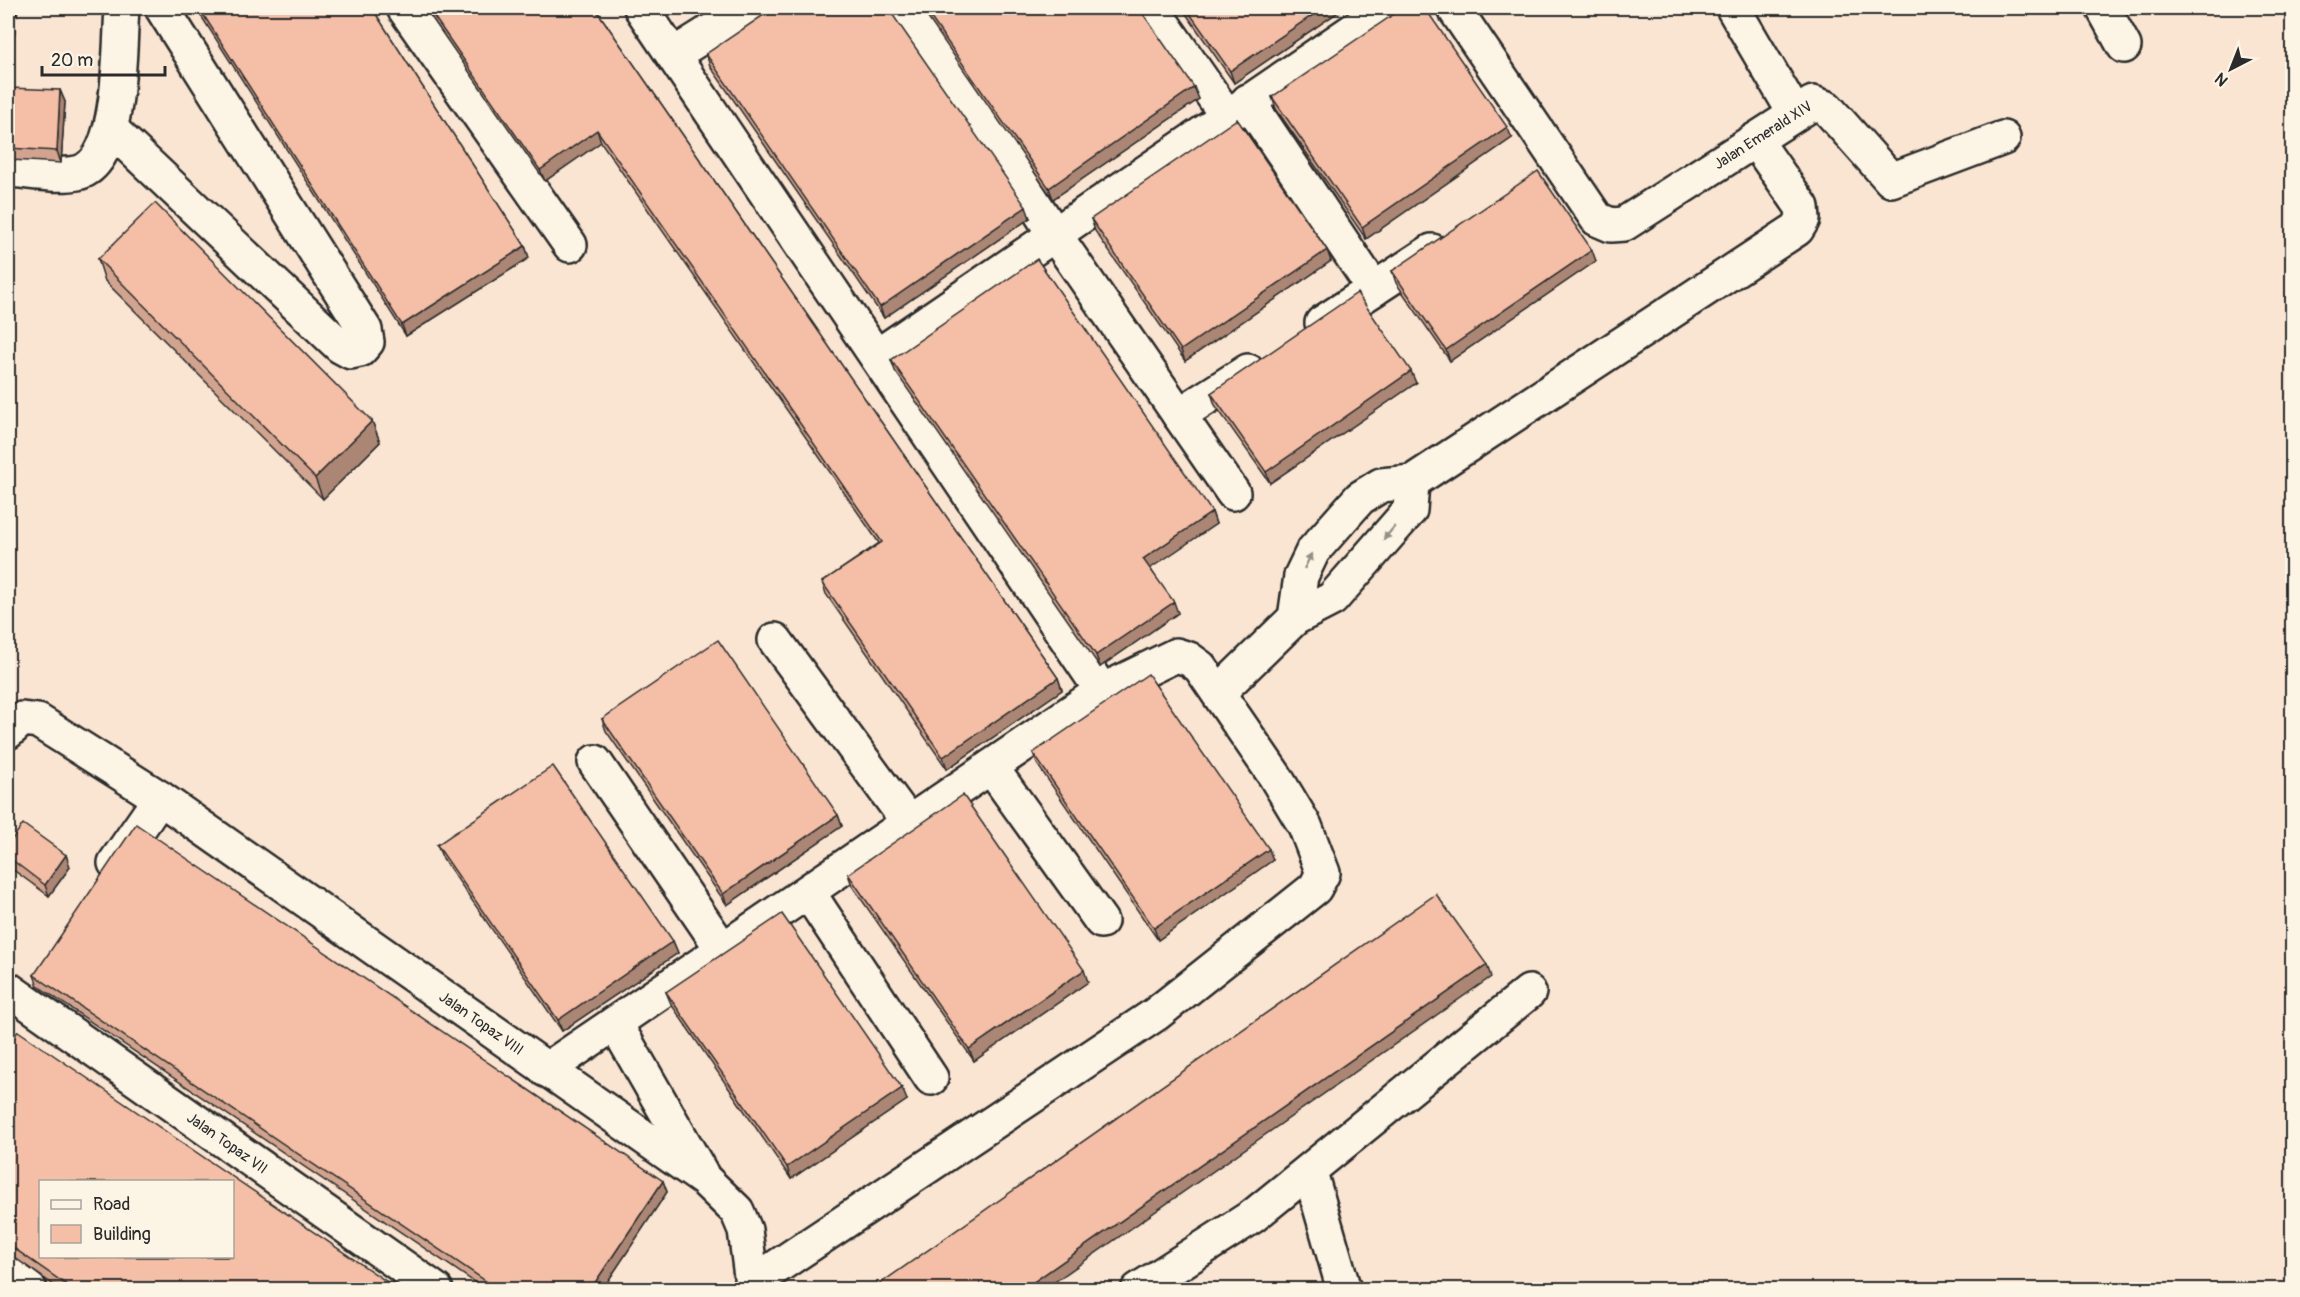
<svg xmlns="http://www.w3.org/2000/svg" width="2300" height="1297" viewBox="0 0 2300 1297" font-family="Pangolin,sans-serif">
<rect width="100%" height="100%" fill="#fae5d2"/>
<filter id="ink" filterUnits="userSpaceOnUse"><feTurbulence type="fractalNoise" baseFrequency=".0167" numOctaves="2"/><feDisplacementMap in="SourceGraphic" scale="12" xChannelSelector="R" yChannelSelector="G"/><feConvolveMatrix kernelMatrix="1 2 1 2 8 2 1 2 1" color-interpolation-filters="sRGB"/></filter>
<g filter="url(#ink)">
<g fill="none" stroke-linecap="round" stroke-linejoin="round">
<!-- minor casing -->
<g stroke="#2b2b2b" stroke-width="38">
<g id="minor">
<path d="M404,8L570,245"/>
<path d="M641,8L1102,691"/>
<path d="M906,8L1055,235L1233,493"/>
<path d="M1152,8L1227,116"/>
<path id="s1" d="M1454,8L1597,219L1611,225L1624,224L1813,103L1827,108L1891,180L2003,138"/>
<path d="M1733,8L1795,114"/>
<path d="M2103,8L2124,46"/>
<path d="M673,55L748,8"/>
<path d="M1248,101L1374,289"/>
<path d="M112,130L340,346L351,352L360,350L367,342L365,330L162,8"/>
<path d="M8,170C27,171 58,177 77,173C123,164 119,44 122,8"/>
<path d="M1322,323L1432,251"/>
<path d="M877,356L1386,8"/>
<path d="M1179,415L1248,371"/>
<path d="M1295,618L1301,576L1313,551L1360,498L1381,485L1412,482L1797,229L1803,219L1802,207L1755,140"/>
<path d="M775,640L909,823"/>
<path d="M1218,693L1295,618L1332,599L1410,510L1412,482"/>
<path id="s2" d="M8,732L22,719L38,721L160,798L705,1180L737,1211L745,1230L752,1284"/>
<path d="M595,762L723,950"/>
<path d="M991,767L1101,921"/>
<path d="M115,863L160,798"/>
<path d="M808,892L931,1078"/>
<path id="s3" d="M8,989L436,1290"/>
<path d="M615,1023L701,1173"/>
<path d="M546,1070L1102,691L1176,655L1189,659L1200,667L1275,776L1305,826L1323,873L1315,888L1156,1014L778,1266L752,1284L748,1290"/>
<path d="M1310,1172L1344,1290"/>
<path d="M8,1273L30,1290"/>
<path d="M1138,1290L1253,1216L1529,992"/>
</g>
</g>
<!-- minor -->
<use href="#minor" stroke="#fcf5e5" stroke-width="33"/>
</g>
<!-- wall -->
<g fill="#d2a48f" stroke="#2b2b2b" stroke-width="1.5">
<path d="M8,8H18L17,15L8,13Z"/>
<path d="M196,8H372L525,246L529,258L406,336Z"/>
<path d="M425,8H595L1058,678L1062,690L947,769L826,594L822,582L879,543L601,142L545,181Z"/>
<path d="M921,8H1139L1199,99L1053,199Z"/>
<path d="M1182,8H1344L1234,83Z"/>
<path d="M706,54L1030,218L884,318L710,66Z"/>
<path d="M60,90L65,102L61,163L11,160L8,151V121Z"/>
<path d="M1272,97L1512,138L1366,239L1276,109Z"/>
<path d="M1091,219L1331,261L1185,361L1095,231Z"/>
<path d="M98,259L372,421L380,442L323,499L105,281Z"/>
<path d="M1596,261L1450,361L1396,283L1392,271Z"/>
<path d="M891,360L1212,512L1216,524L1150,568L1178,613L1100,667L895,371Z"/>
<path d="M1416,383L1270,483L1215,405L1211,393Z"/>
<path d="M602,719L838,815L842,826L727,905L606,731Z"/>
<path d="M1033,753L1273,860L1158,940L1037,764Z"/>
<path d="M8,845L66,855L70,867L49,896L8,866Z"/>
<path d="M437,845L673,941L678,953L562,1031L442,857Z"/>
<path d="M848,874L1088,982L974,1061L852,886Z"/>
<path d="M34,975L663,1181L667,1192L602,1290H486L38,986Z"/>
<path d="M666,992L907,1100L791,1179L671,1004Z"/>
<path d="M8,1046L399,1290H61L8,1253Z"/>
</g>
<!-- shaded-wall -->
<g fill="#ab8674" stroke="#2b2b2b" stroke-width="1.5">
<path d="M14,8H18L17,15Z"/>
<path d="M1323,8H1344L1234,83L1230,71Z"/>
<path d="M11,18L15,30L8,82V42Z"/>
<path d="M1194,87L1199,99L1053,199L1049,188Z"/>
<path d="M60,90L65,102L61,163L57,151Z"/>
<path d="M1507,127L1512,138L1366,239L1362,227Z"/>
<path d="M597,130L601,142L545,181L540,170Z"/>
<path d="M1026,207L1030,218L884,318L880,307Z"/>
<path d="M525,246L529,258L406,336L402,325Z"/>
<path d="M1327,250L1331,261L1185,361L1181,350Z"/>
<path d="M1592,250L1596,261L1450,361L1446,350Z"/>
<path d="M1411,371L1416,383L1270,483L1266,472Z"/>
<path d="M372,421L380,442L323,499L315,478Z"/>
<path d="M1212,512L1216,524L1148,570L1143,559Z"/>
<path d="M1174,602L1178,613L1100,667L1096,655Z"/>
<path d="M1058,678L1062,690L947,769L943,757Z"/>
<path d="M838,815L842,826L727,905L723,894Z"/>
<path d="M1269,849L1273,860L1158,940L1154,928Z"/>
<path d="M66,855L70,867L49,896L45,885Z"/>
<path d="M673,941L678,953L562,1031L558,1020Z"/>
<path d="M1487,965L1491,977L1043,1290H1022Z"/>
<path d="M1084,970L1088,982L974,1061L969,1049Z"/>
<path d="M902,1088L907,1100L791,1179L787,1167Z"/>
<path d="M663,1181L667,1192L602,1290H590Z"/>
</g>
<!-- building -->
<g fill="#f4bfa6" stroke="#2b2b2b" stroke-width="1.5" fill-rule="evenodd">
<path d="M199,8H372L525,246L402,325Z"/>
<path d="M428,8H595L1058,678L943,757L822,582L882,542L597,130L540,170Z"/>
<path d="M774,8H888L1026,207L880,307L706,54Z"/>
<path d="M924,8H1139L1194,87L1049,188Z"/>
<path d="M1186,8H1323L1230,71Z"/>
<path d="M1403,8H1425L1507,127L1362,227L1272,97Z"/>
<path d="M8,18H11L8,42Z"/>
<path d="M9,88L60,90L57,151L8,148Z"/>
<path d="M1237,119L1327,250L1181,350L1091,219Z"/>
<path d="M1538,171L1592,250L1446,350L1392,271Z"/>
<path d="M155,203L372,421L315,478L98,259Z"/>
<path d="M1037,259L1212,512L1143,559L1174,602L1096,655L891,360Z"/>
<path d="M1357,293L1411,371L1266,472L1211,393Z"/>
<path d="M718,640L838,815L723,894L602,719Z"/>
<path d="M1148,674L1269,849L1154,928L1033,753Z"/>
<path d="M553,766L673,941L558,1020L437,845Z"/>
<path d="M963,795L1084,970L969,1049L848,874Z"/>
<path d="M23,824L66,855L45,885L8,857V845Z"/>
<path d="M136,824L663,1181L590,1290H499L34,975Z"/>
<path d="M1436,894L1487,965L1022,1290H871Z"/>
<path d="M782,914L902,1088L787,1167L666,992Z"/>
<path d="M18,1031L399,1290H74L8,1244V1046ZM40,1182H232V1257H40Z"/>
</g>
<!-- one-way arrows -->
<defs><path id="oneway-solid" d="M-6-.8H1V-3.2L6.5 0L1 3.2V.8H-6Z" transform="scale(1.5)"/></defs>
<g fill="#949088">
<use href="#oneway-solid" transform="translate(1389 533) rotate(130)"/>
<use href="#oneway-solid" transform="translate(1308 561) rotate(-64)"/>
</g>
</g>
<g text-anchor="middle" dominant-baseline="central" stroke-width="5" stroke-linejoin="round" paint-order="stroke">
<!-- street labels -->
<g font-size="15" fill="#2b2b2b" stroke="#fcf5e5">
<text stroke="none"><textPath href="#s1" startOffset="448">Jalan Emerald XIV</textPath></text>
<text stroke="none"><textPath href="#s2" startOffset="572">Jalan Topaz VIII</textPath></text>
<text stroke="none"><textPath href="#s3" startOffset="268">Jalan Topaz VII</textPath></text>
</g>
</g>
<!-- margin -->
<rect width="2300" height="1297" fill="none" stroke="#fcf5e5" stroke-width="30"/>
<rect x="15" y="15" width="2270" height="1267" fill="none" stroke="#2b2b2b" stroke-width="2" filter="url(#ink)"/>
<!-- legend -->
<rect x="39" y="1180" width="195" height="78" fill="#fcf5e5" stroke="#a8a49b" stroke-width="1.5"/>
<rect x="51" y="1200" width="30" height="9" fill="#fcf5e5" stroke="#a8a49b" stroke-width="1.5"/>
<text x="93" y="1210" font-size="18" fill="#2b2b2b">Road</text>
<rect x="51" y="1225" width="30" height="18" fill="#f4bfa6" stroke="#a8a49b" stroke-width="1.5"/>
<text x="93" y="1240" font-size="18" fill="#2b2b2b">Building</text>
<!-- north arrow -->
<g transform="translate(2231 69) rotate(222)" stroke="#fcf5e5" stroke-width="4.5" paint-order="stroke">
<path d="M0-4.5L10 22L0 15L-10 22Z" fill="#2b2b2b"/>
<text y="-9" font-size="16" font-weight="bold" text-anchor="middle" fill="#2b2b2b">N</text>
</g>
<!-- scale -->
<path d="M42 66v9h123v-9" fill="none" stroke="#2b2b2b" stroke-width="3"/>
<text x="51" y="66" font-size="18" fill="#2b2b2b" stroke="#fcf5e5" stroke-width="4.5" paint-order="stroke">20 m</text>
</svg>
